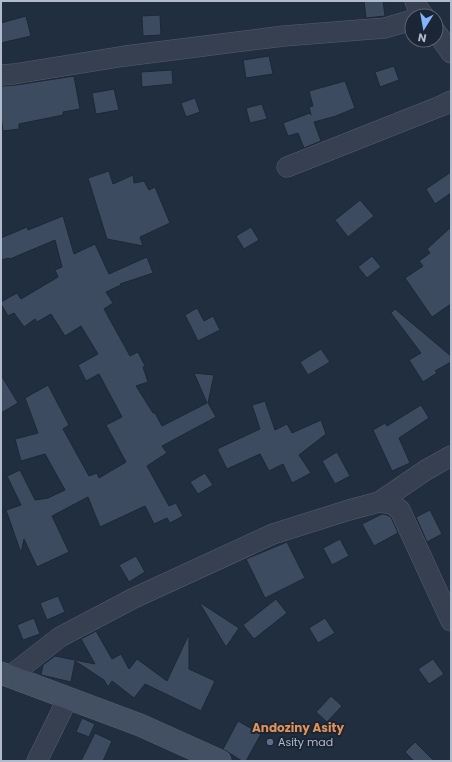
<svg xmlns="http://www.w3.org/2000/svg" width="452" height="762" viewBox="0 0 452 762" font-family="Poppins,sans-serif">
<rect width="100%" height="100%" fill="#212e40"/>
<!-- building -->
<g fill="#3d4b60" stroke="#1d2736">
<path d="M364,1H383L385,16L366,18Z"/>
<path d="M160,15L161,35L143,36L142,16Z"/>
<path d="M26,16L31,36L1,43V23Z"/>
<path d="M269,56L273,74L246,78L243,60Z"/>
<path d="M394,66L399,80L380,87L375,72Z"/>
<path d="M172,70L173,84L142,87L141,72Z"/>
<path d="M74,76L80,109L63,112V115L19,124V129L3,131L1,116V86L16,85Z"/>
<path d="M345,81L355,108L336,116L314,122L321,141L304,148L298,133L288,136L283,123L310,113L311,115L309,107L313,106L309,91Z"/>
<path d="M114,89L119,110L96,114L92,93Z"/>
<path d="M195,98L200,112L186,117L181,103Z"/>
<path d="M262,104L267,119L250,123L246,108Z"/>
<path d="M109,171L113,184L133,175L134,183L144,181L149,190L155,187L170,223L140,237L143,246L107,239L88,178Z"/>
<path d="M451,172V193L435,204L426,189Z"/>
<path d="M360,200L374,216L348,237L335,220Z"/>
<path d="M63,216L74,254L95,244L109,274L147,257L153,273L120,284L121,285L106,292L113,303L104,309L130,356L138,352L145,366L143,367L148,382L136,386L153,413H155L162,426L207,403L194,373L214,375L208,403L216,417L162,446L167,453L147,466L169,506L176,503L183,516L170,523L167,518L154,524L145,506L100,527L88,497L52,516L69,552L37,567L24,539L21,553L6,510L21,505L7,476L20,470L35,500L48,498L65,490L45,454L21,461L15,439L38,433L25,398L48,385L69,425L63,429L89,476L97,473L99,478L126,462L106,425L122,417L99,374L86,381L78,365L98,354L81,326L65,336L51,314L37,322L35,319L24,327L14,313L8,316L1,304V302L17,293L21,299L58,277L55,270L62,267L55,240L10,259L9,258L1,260V238L27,227L28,230Z"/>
<path d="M251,227L259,240L244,249L236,236Z"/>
<path d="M451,227V304L432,317L405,278L423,266L419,261L430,253L427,249Z"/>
<path d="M372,256L381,267L367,278L358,267Z"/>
<path d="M197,308L204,321L213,316L220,330L198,341L185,315Z"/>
<path d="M395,309L451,356V362L435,371L437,373L423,382L409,360L421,353L391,313Z"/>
<path d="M321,349L330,362L308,375L300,362Z"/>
<path d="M1,375L18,403L1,413Z"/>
<path d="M265,401L275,430L287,424L292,433L321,420L326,434L299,455L311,473L292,483L283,464L269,471L260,454L227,469L217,449L260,429L252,405Z"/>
<path d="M421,405L429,418L399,438L410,463L392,471L373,430L385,423L387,426Z"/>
<path d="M337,452L350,476L335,484L322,461Z"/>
<path d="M205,473L213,485L198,494L190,482Z"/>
<path d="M430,510L442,534L427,542L416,517Z"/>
<path d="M382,514L387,515L391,517L398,533L374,546L362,524Z"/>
<path d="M340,539L349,556L332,565L323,548Z"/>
<path d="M287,542L305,578L265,598L246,559Z"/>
<path d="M136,556L145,572L129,582L119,565Z"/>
<path d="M58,596L65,612L47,620L40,603Z"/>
<path d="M276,599L287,613L254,639L243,625Z"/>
<path d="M199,602L239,628L226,647Z"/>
<path d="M34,618L40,634L23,640L17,625Z"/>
<path d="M325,618L335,633L318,643L309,628Z"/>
<path d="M96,631L112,659L121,654L129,669L137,659L167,681L189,634V669L215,681L201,711L145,684L134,698L112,681L108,687L104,680L75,661L71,682L41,675L43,665L55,656L95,664L81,639Z"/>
<path d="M433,659L444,674L429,684L418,669Z"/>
<path d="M331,696L342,706L327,722L316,712Z"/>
<path d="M82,718L95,724L89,737L76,732Z"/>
<path d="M238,721L261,734L246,761H242L223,749Z"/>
<path d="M95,733L112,741L103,761H81Z"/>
<path d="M415,742L434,761H414L405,752Z"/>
</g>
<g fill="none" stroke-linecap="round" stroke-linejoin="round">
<!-- street casing -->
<g stroke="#545e6e" stroke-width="21">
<g id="street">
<path d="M415,1L418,8L424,16"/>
<path d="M436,32L451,53"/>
<path d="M1,75L14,74L125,56L284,36L385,28L412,20"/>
<path d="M287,167L441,106L451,101"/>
<path d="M379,502L426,470L451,456"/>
<path d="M10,676L60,637L134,598L273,534L349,510L379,502L392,504L400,510L451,621"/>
<path d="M37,761L68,698"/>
</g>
</g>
<!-- secondary casing -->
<g stroke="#545e6e" stroke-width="23">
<path id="secondary" d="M1,673L140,725L220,761"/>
</g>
<!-- street -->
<use href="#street" stroke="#364050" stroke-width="20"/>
<!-- secondary -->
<use href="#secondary" stroke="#434f63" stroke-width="22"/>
</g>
<!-- markers -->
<circle fill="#5c6f8a" stroke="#1b2534" stroke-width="1.5" cx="270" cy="742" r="4"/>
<g text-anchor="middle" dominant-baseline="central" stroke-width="4" stroke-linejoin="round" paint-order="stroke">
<!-- poi labels -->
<g font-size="11" fill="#b2bbcb" stroke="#1b2534" text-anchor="start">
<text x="278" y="742">Asity mad</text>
</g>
<!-- neighbourhood labels -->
<g font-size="12" font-weight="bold" fill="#e09258" stroke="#1b2534">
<text x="298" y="727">Andoziny Asity</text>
</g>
</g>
<!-- border -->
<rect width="452" height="762" fill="none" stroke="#b2bbcb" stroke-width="4"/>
<!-- north arrow -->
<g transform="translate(424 28) rotate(191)"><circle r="19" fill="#1b2534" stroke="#576170"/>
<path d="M0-3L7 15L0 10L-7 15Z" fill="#82b3ff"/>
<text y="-6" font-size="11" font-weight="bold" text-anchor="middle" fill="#b2bbcb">N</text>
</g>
</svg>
